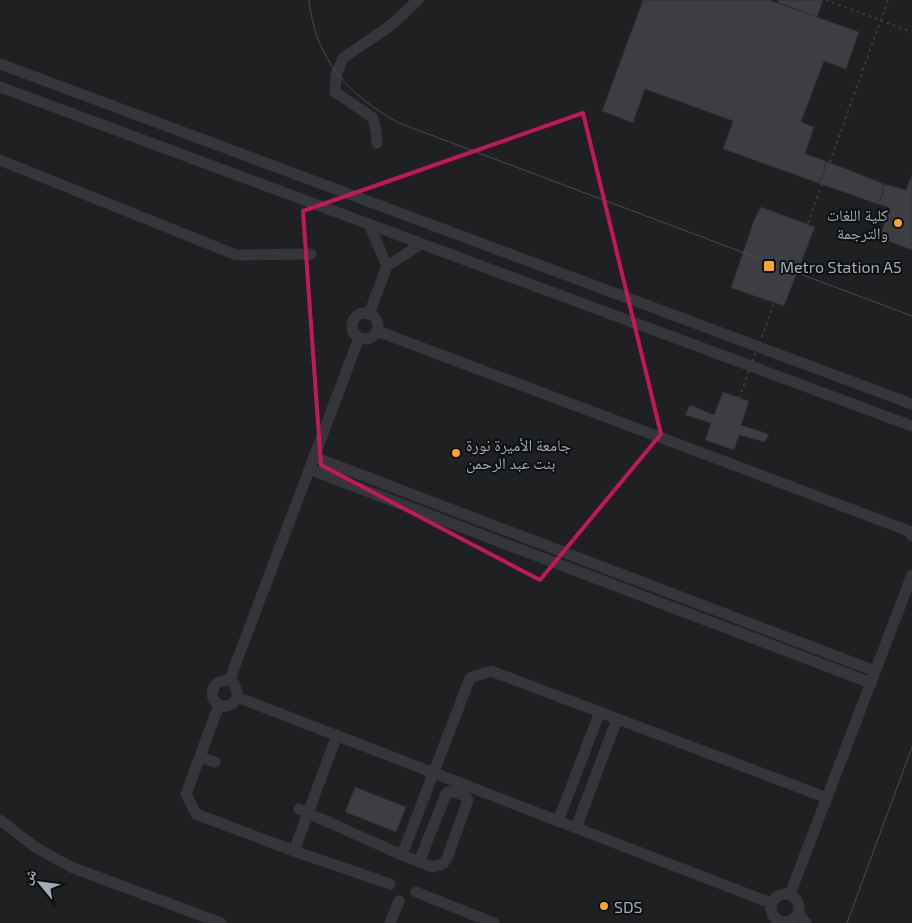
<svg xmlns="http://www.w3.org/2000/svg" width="912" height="923" viewBox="0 0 912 923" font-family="'Exo 2','Noto Naskh Arabic',sans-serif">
<rect width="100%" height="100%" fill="#131315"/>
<!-- built -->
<rect fill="#1f2022" x="0" y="0" width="912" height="923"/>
<!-- building -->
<g fill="#3d3e42" stroke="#2d2e31">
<path d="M643,0H770L859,32L846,69L824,61L801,122L814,127L805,154L826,161L824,174L818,183L723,149L733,121L645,89L633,123L602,111Z"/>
<path d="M778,0H823L817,17L777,2Z"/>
<path d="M826,161L884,184L882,196L877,204L818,183L824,174Z"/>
<path d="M912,175V250L879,238L890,208L877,204L882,196L884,184L906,190Z"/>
<path d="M761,207L815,227L784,306L731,288L754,220Z"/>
<path d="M723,392L749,401L741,425L769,434L765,442L739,435L734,450L705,440L711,423L685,415L690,405L714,415Z"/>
<path d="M355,787L406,807L396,832L345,812Z"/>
</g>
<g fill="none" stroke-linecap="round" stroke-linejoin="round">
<!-- path -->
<g stroke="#3a3d41" stroke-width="2" stroke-dasharray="2.5 4" stroke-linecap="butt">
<path d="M826,0L912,32"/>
<path d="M824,174L882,196"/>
<path d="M808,223L888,0"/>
</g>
<!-- minor -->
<g stroke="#34363a" stroke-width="11">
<path d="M0,64L912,404"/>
<path d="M0,87L912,426"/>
<path d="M377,143L376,131L373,118L335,92L336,75L343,58L390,26L418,0"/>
<path d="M0,160L236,255L311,254"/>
<path d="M369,224L387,266L421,244"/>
<circle cx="365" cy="326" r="13"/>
<path d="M369,314L387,266"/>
<path d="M377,331L909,531L912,536"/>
<path d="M314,457L875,671"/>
<path d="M309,469L871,683"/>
<path d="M230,679L359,338"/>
<path d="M230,679C251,702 220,716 213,698C211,692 213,687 217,683Z"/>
<path d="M237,697L771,903"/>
<path d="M219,705L186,794L196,814L294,851L390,884"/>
<path d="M200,757L215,762"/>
<path d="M299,809L402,855L470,678L491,671L827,798"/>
<path d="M0,820L35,847L71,867L221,923"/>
<path d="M558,821L600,712"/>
<path d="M576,828L617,719"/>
<path d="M294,851L337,735"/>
<path d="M402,855L432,867L443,864L447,858L468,800L464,796L457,793L460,783"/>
<path d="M419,862L446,794L449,791L457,793"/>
<path d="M416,892L494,923"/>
<circle cx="785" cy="908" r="14"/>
<path d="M790,894L912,575"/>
<path d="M798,913L806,923"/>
<path d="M390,923L399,901"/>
</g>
<!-- tram -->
<g stroke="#474a50" stroke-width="1">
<path d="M309,0C315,59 348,95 399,123L912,316"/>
<path d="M847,923L912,747"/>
</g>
<!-- path-bridge -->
<path stroke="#3a3d41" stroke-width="2" stroke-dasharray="2.5 4" stroke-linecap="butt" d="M739,398L774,304"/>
</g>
<!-- marked area -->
<path fill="none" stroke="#c2185b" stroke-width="4" stroke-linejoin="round" d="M583,113L661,434L540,580L321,465L303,211Z"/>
<!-- markers -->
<g fill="#faa627" stroke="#0e0f10" stroke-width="2">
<circle cx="898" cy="223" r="5"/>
<rect x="763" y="260" width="12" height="12" rx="2.5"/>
<circle cx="456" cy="453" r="5"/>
<circle cx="604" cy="906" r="5"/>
</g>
<g text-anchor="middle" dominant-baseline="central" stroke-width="4" stroke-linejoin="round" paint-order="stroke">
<!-- poi labels -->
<g font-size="16" fill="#a4abb6" stroke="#0e0f10" text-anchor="start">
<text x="888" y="214" text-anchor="end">كلية اللغات<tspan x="888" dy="18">والترجمة</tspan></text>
<text x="780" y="266">Metro Station A5</text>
<text x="466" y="444">جامعة الأميرة نورة<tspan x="466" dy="18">بنت عبد الرحمن</tspan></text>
<text x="614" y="906">SDS</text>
</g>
</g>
<!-- north arrow -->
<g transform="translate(40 883) rotate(299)" stroke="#0e0f10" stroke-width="4" paint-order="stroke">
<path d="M0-4L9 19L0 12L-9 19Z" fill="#a4abb6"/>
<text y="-8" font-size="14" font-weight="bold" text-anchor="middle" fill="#a4abb6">ش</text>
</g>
</svg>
